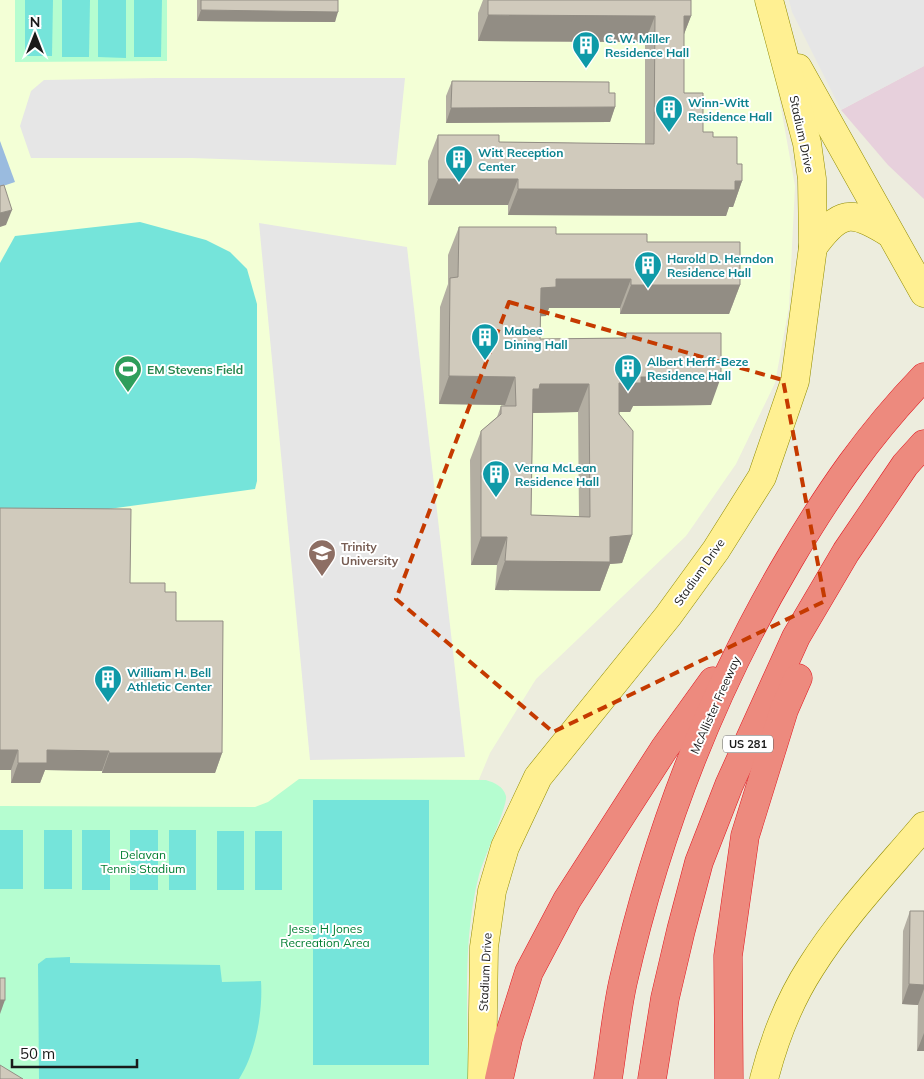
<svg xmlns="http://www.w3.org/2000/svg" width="924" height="1079" viewBox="0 0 924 1079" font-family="Mulish,sans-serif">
<rect width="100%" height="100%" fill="#ededde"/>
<!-- industrial -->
<path fill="#e7d0dc" d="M924,66V199L888,165L841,110Z"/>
<!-- education -->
<path fill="#f3ffd6" d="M0,0H755L772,58L795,186L789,307L775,383L736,464L686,536L536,679L490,753L460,825L0,1079Z"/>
<!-- park -->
<g fill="#b5fdd0">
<path d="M15,0H167V61L15,62Z"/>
<path d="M299,779L486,780C495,783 503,786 506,796C508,805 483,860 479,875C462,941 468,1012 468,1079H0V806L255,807L268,802Z"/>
</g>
<!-- pitch -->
<g fill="#75e4da">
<path d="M25,0H53L52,56H25Z"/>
<path d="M62,0H90L89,57H62Z"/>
<path d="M98,0H126V58L98,57Z"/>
<path d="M134,0H162L161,57H134Z"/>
<path d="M140,222L206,240L230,252L247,269L257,304V481L255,489L94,511L0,519V263L15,236Z"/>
<rect x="313" y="800" width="116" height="265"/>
<rect x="0" y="830" width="23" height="59"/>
<rect x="44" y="830" width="28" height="59"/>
<rect x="82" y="830" width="28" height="60"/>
<rect x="130" y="830" width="28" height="60"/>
<rect x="169" y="830" width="27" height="60"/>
<rect x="217" y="831" width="27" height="59"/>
<rect x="255" y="831" width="27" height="59"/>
<path d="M70,957V963L220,965L222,982L261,981C263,1011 256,1053 239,1079H39L38,964L46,958Z"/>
</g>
<!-- parking -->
<g fill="#e6e6e6">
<path d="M789,0H924V66L841,110L792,12Z"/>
<path d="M156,78H405L396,165L192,158H31L20,126L31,91L44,80Z"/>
<path d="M259,223L407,247L465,757L310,760Z"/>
</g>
<!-- water -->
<path fill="#9abbdf" d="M0,141L15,182L0,187Z"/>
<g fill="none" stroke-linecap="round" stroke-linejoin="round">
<!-- major casing -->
<g stroke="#918c00" stroke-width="29">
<g id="major">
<path d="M798,68L924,293"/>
<path d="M813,247C840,210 851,209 889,233"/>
<path d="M482,1079L484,947L492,891L505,847L538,777L668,616L716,550L762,477L795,381L813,247L812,179L807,143L769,0"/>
<path d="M764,1079C774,1040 789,1001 811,967C843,916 886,871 924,826"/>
</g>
</g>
<!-- highway casing -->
<g stroke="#e1151f" stroke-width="29">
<g id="highway">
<path d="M499,1079L508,1039L529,972L567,900L664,749L713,681"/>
<path d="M608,1079C613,1047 616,1014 623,982C657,832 711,692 789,560C829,492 869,434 924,377"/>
<path d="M652,1079L665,998L681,930L699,862L729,785L796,637L846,552L905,465L924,444"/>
<path d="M729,1079L728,956L745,836L784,710L798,678"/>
</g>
</g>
<!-- major -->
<use href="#major" stroke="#fff092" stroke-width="28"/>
<!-- highway -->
<use href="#highway" stroke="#ed8a7e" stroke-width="28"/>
</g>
<!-- wall -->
<g fill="#b3aea2" fill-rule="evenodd">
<path d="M197,0H338L335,22L197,21Z"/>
<path d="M483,0H691V16L684,34V93L703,132L713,137L737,164L742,181L733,207H729L726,216L508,215V205H428V161L438,135L499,142L645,144V42L478,41V13Z"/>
<path d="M452,81L615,107L610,122L446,123V96Z"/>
<path d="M459,227L647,242L740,285L729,314H620V308H549L546,316H541L540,339L624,338L626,333L711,405L633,406L630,412H619L632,535L622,563L610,564L600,591L495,590L497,565H471L470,460L481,431L497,417L501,406L505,405L439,404L440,307L448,284V255ZM578,412L579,517L531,515L533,413Z"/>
<path d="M130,583L165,592L222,753L215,773H102V771L45,770L40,783H11V770H0Z"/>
<path d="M910,911H924V1051H917L918,1005L902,1004L903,931Z"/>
</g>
<!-- shaded-wall -->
<g fill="#928d84">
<path d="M201,10L338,12L335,22L197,21Z"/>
<path d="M488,15L655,16L645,42L478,41Z"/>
<path d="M684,16H691L681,42Z"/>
<path d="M615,107L610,122L446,123L451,108Z"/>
<path d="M438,179H518L508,205H428Z"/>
<path d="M742,181L733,207H729L726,216L508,215L518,189Z"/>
<path d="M12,210L6,225L0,227V213Z"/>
<path d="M556,279H631L620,308H549L546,316L531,317L541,288Z"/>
<path d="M631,285H740L729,314H620Z"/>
<path d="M449,376L515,377L505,405L439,404Z"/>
<path d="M641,377H721L711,405L633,406L630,412H608L619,383Z"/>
<path d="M540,384H589L578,412L531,413L533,389Z"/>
<path d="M632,535L622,563L610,564L600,591L495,590L505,561L610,537Z"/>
<path d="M481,537H507L497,565H471Z"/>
<path d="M0,750H18L11,770H0Z"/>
<path d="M47,750L109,751L102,771L45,770L40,783H11L18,763Z"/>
<path d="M109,753H222L215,773H102Z"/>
<path d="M909,984L924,985V989L918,1005L902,1004Z"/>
<path d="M0,1000H5L0,1014Z"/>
<path d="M924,1033V1051H917Z"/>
</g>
<!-- building -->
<g fill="#d0cabc" stroke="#928d84" fill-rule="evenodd">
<path d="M201,0H338V12L201,10Z"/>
<path d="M488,0H691V16H684V93H703V132H713V137H737V164H742V181H735V190L518,189V179H438V135H499V142L654,144L655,16L488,15Z"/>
<path d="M452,81L609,82V93H615V107L451,108Z"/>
<path d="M4,185L12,210L0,213V186Z"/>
<path d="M459,227H556V234H647V242H740V285H631V279H556V287L541,288L540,339L626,338V333H721V377H641V383H619V414L633,431L632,535L610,537V562L505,561L507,537H481V431L501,414V406H516L515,377L449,376L450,278L458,277ZM540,384H589L590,517L531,515L533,389H539Z"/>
<path d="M0,508L131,509L130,583H165V592H176V621H223L222,753H109V751L47,750V763H18V750H0Z"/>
<path d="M910,911H924V985L909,984Z"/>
<rect x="0" y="978" width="5" height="22"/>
<path d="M0,1065L23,1079H0Z"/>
</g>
<!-- marked area -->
<path fill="none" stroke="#c53a00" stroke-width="4" stroke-dasharray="10 6" stroke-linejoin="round" d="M509,302L783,380L825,601L553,732L396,599Z"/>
<!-- icons -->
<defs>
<g id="building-pin" transform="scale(1.4375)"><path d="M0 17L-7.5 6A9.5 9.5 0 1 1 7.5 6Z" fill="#0f9aa8" stroke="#fff"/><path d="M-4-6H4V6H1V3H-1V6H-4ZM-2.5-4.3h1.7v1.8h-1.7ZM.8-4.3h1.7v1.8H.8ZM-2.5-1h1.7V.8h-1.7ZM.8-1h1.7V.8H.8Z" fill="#fff"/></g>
<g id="stadium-pin" transform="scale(1.4375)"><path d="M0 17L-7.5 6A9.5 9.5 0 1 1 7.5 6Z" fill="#2e9e5b" stroke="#fff"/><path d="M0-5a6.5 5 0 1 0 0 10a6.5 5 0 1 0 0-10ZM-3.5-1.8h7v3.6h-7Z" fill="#fff"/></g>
<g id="university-pin" transform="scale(1.4375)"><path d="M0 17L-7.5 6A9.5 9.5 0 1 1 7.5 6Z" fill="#8d6e63" stroke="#fff"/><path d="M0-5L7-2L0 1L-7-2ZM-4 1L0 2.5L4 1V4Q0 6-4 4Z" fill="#fff"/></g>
</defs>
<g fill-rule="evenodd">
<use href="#building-pin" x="586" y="45"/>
<use href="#building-pin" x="669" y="109"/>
<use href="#building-pin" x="459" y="159"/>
<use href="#building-pin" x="648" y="265"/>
<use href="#building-pin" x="485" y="337"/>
<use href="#building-pin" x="628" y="368"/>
<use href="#stadium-pin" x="128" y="369"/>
<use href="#building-pin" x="496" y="474"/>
<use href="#university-pin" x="322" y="553"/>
<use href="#building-pin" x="108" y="679"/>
</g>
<g text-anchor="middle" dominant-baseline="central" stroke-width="4" stroke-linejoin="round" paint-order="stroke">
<!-- shield labels -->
<rect fill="#fff" stroke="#5f5f5f" stroke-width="1" x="723" y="735.5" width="50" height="17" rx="4"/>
<g font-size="11" font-weight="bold" fill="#1a1a1a">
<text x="748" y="744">US 281</text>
</g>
<!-- culture labels -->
<g font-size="12" font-weight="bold" fill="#0d838f" stroke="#fff" text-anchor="start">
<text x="605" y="38">C. W. Miller<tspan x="605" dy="14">Residence Hall</tspan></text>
<text x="688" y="102">Winn-Witt<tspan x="688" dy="14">Residence Hall</tspan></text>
<text x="478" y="152">Witt Reception<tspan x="478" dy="14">Center</tspan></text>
<text x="667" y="258">Harold D. Herndon<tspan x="667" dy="14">Residence Hall</tspan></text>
<text x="504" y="330">Mabee<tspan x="504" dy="14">Dining Hall</tspan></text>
<text x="647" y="361">Albert Herff-Beze<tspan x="647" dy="14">Residence Hall</tspan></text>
<text x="515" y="467">Verna McLean<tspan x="515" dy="14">Residence Hall</tspan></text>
<text x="127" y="672">William H. Bell<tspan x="127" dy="14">Athletic Center</tspan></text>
</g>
<!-- street labels -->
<g font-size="12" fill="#1a1a1a" stroke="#fff">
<text transform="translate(802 134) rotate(78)">Stadium Drive</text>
<text transform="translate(699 572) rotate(-55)">Stadium Drive</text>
<text transform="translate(715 705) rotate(-66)">McAllister Freeway</text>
<text transform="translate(485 972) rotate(-87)">Stadium Drive</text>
</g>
<!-- leisure labels -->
<g font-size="12" font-weight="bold" fill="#27864d" stroke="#fff" text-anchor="start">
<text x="147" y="369">EM Stevens Field</text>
</g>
<!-- education labels -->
<g font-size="12" font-weight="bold" fill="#785e54" stroke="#fff" text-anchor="start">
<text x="341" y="546">Trinity<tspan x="341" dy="14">University</tspan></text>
</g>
<!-- park labels -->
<g font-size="12" fill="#037e32" stroke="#fff">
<text x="143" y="854">Delavan<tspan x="143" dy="14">Tennis Stadium</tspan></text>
<text x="325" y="928">Jesse H Jones<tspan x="325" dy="14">Recreation Area</tspan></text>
</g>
</g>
<!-- north arrow -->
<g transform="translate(35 35)" stroke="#ffffff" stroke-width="4" paint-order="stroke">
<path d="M0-4L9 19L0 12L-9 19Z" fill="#1a1a1a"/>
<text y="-8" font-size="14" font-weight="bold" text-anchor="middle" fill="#1a1a1a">N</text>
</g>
<!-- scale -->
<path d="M12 1059v8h125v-8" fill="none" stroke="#1a1a1a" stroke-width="2.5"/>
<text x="20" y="1059" font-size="15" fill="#1a1a1a" stroke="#ffffff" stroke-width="4" paint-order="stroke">50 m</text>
</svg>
